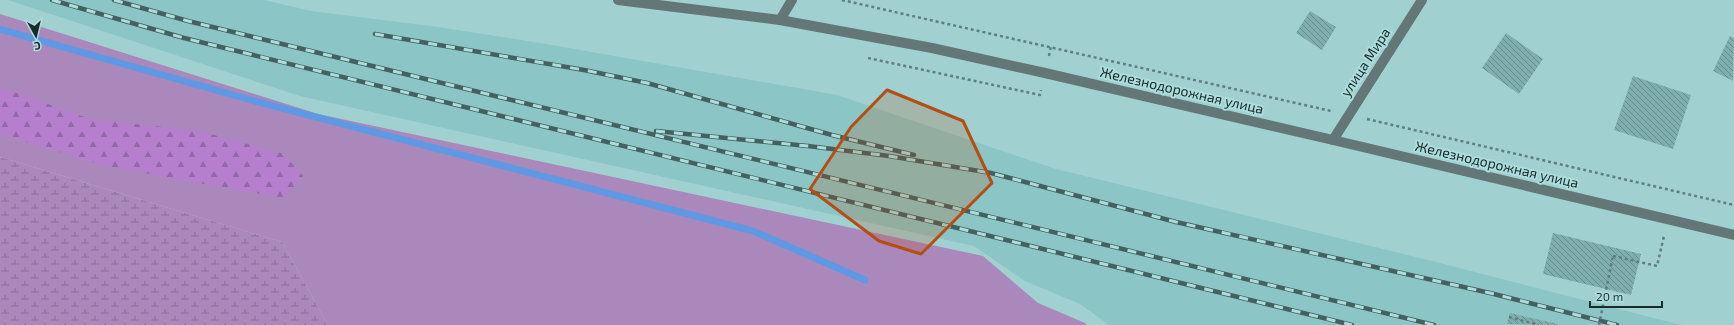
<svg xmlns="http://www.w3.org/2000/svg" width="1734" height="325" viewBox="0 0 1734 325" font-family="'Exo 2',sans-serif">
<defs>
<pattern id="forest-firs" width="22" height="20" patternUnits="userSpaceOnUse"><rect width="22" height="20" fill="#b57fcd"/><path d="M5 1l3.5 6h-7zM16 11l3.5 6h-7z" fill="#9268a7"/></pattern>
<pattern id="wetland-marsh" width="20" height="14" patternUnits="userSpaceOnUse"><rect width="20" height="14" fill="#ab88bb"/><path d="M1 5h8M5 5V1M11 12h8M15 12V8" fill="none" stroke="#8a6f98"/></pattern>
<pattern id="building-back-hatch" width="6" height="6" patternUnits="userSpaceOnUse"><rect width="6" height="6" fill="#7faeae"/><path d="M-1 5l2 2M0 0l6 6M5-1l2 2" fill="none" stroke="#678e8e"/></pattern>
</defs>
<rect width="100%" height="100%" fill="#a0d0cf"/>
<!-- built -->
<path fill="#8bc5c5" d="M8,0H264L311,11L438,27L546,44L837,95L1056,169L1436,262L1681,325H1109L1080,304L1025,281L974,246L300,96Z"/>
<!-- grass -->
<path fill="#ab88bb" d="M0,14L318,114L983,256L1038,303L1085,323L1087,325H328L282,242L0,157Z"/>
<!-- forest -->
<path fill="url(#forest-firs)" d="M0,87L90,119L200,131L284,154L303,176L283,198L105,166L0,134Z"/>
<!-- wetland -->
<path fill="url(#wetland-marsh)" d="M0,157L282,242L328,325H0Z"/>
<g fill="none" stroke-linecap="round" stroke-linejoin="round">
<!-- stream -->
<path stroke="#5f99e3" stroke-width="7" d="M0,29L251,100L753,231L865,280"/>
</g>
<!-- building -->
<g fill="url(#building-back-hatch)">
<path d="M1310,11L1336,27L1322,50L1296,33Z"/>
<path d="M1506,33L1543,59L1519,94L1482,68Z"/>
<path d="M1730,36L1734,38L1733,81L1713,71Z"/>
<path d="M1633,76L1691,95L1673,149L1614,130Z"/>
<path d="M1553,233L1641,254L1631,295L1543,274Z"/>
<path d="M1510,313L1558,324V325L1507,324Z"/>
</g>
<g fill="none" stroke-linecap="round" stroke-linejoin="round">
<!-- path -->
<g stroke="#5e8080" stroke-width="2.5" stroke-dasharray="3 3" stroke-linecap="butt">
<path d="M842,0L1331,111"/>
<path d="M1049,56L1051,46"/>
<path d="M868,58L1040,95L1041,90"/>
<path d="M1367,119L1734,205"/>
<path d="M1613,256L1657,266L1664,236"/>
<path d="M1509,317L1539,325"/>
</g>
<!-- minor -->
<g stroke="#637776" stroke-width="10">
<path d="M618,0L780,20L932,48L1045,73L1333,140L1734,235"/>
<path d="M780,20L792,0"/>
<path d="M1333,140L1422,0"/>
</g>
<!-- rail casing -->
<g stroke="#44605f" stroke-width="4.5">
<g id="rail">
<path d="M52,0L184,38L1352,325"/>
<path d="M114,0L188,21L1434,325"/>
<path d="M375,34L584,70L647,83L832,135L914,155"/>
<path d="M656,131L808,146L889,156L991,173L1176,222L1490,293L1617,325"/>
</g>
</g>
<!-- rail -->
<use href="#rail" stroke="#acdddc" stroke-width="3" stroke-dasharray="9" stroke-linecap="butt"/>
<!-- path-bridge -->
<path stroke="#5e8080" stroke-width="2.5" stroke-dasharray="3 3" stroke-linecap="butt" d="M1599,325L1613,256"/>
</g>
<!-- marked area -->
<path fill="#b44e14" fill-opacity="0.2" stroke="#b44e14" stroke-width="3" stroke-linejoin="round" d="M887,90L963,121L992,183L921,254L879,241L810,189L851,127Z"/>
<g text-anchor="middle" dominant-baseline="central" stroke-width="4" stroke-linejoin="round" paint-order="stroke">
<!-- street labels -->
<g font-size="14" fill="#192c2c" stroke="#acdddc">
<text transform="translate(1365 62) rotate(-57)">улица Мира</text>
<text transform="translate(1182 90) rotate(13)">Железнодорожная улица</text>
<text transform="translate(1497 164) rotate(13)">Железнодорожная улица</text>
</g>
</g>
<!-- north arrow -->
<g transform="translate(36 36) rotate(172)" stroke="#acdddc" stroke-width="3" paint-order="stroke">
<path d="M0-3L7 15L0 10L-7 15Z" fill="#192c2c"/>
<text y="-6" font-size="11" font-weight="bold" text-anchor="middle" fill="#192c2c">С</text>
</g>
<!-- scale -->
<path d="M1590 301v6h72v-6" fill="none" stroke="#192c2c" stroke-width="2"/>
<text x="1596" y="301" font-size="12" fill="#192c2c" stroke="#acdddc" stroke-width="3" paint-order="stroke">20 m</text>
</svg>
